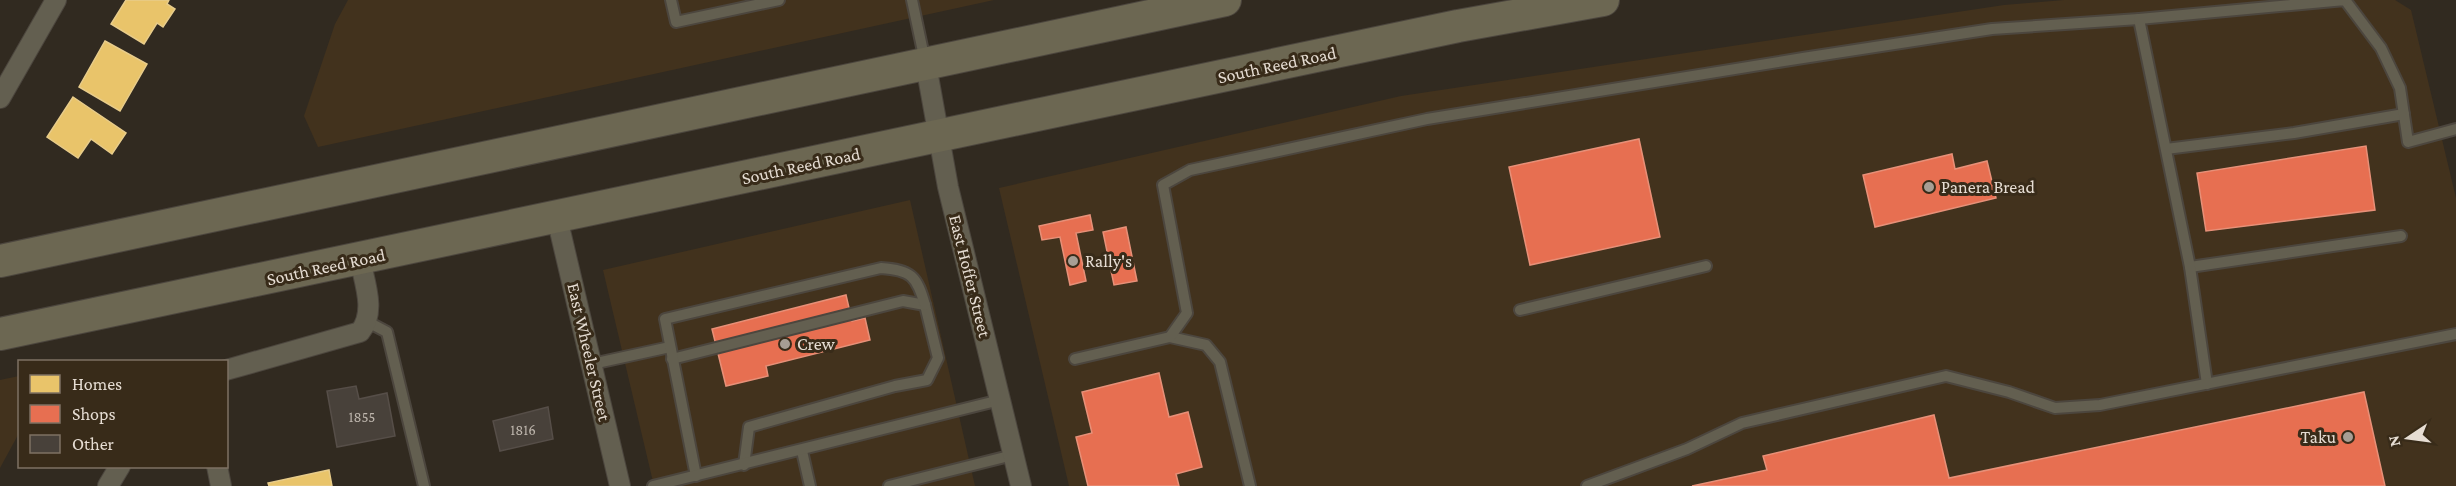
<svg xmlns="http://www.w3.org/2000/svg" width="2456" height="486" viewBox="0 0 2456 486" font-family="'Crimson Pro',serif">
<rect width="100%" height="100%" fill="#312a20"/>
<!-- built -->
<g fill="#42321d">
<path d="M348,0H994L318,147L304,116L335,24Z"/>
<path d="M2064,0H2395L2411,10L2456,198V486H1069L999,188L1401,96L2004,5Z"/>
<path d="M910,200L975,486H654L603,270Z"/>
<path d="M19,376V433L0,468V380Z"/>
</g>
<!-- homes -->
<g fill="#e9c46a" stroke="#e8cc8a" stroke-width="1.5">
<path d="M126,0H169L167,4L175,9L163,27L157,23L144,44L111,24Z"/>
<path d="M105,41L147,64L120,111L79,87Z"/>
<path d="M73,97L126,133L112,154L91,139L78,158L47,137Z"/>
<path d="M329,470L332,486H269L268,483Z"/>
</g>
<!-- shops -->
<g fill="#e76f51" stroke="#e79078" stroke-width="1.5">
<path d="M1639,139L1660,237L1530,265L1509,167Z"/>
<path d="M2366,146L2375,210L2206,231L2197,173Z"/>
<path d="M1952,154L1955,169L1987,161L1996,198L1875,227L1863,175Z"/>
<path d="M1090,215L1093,230L1076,233L1086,281L1070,285L1060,237L1042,240L1039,226Z"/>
<path d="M1126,227L1137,281L1114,285L1103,232Z"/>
<path d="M846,295L852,321L865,318L870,340L766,366L768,376L726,386L712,329Z"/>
<path d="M1159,373L1169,417L1188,412L1202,467L1176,474L1179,486H1088L1076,437L1092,433L1082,392Z"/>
<path d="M2364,392L2385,486H1692L1767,470L1763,456L1934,415L1949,478Z"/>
</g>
<!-- building -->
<g fill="#48413a" stroke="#564e48" stroke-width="1.5">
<path d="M356,386L359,399L387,393L395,436L337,447L327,391Z"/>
<path d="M548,407L553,439L500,451L493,421Z"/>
</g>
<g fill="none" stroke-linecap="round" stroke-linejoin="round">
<!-- lane casing -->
<g stroke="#4c463e" stroke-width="14">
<g id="lane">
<path d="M671,0L676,22L779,0"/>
<path d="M912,0L925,61"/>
<path d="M2166,149L2294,133L2404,114"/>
<path d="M2190,267L2401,236"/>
<path d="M1520,310L1706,266"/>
<path d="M368,322L387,332L424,486"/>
<path d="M1170,337L1206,345L1220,362L1250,486"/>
<path d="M672,359L903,301L925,305L938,358L927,380L895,386L749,427L744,465"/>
<path d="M1075,359L1170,337L1187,313L1163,185L1190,170L1427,119L1803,58L1992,29L2139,19"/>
<path d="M592,364L670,347"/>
<path d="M2207,384L2190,267L2139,19L2345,0L2381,48L2400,88L2408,142L2456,129"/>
<path d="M802,451L810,486"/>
<path d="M696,476L665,319L881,268C911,270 917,276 925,305"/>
<path d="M653,486L1000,400"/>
<path d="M889,486L1013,455"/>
<path d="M1587,486L1687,449L1742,423L1946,376L2009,392L2055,408L2100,405L2456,334"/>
</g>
</g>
<!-- street casing -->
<g stroke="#4c463e" stroke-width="22">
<g id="street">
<path d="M926,65L948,187L1021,486"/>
<path d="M0,98L56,0"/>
<path d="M557,218L620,486"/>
<path d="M226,370L360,332C376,312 365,284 360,260"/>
<path d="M217,466L221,486"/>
<path d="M108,486L120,466"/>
</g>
</g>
<!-- primary casing -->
<g stroke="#4c463e" stroke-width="34">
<g id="primary">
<path d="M0,261L1225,0"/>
<path d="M0,334L1458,26L1603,0"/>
</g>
</g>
<!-- lane -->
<use href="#lane" stroke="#635f50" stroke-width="10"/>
<!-- street -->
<use href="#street" stroke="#635f50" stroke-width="20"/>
<!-- primary -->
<use href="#primary" stroke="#6c6752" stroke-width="32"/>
</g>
<!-- markers -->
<g fill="#a79e94" stroke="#382b19" stroke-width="2">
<circle cx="1929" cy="187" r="6"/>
<circle cx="1073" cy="261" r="6"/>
<circle cx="785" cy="344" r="6"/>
<circle cx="2348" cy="437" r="6"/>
</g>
<g text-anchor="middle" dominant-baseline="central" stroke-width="6" stroke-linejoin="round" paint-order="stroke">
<!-- number labels -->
<g font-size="15" fill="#beb6ad">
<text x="362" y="417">1855</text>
<text x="523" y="430">1816</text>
</g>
<!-- street labels -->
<g font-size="18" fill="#e6ddd3" stroke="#382b19">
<text transform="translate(1277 65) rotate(-12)">South Reed Road</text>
<text transform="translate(801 166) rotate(-12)">South Reed Road</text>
<text transform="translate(326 267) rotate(-12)">South Reed Road</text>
<text transform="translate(970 276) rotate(76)">East Hoffer Street</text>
<text transform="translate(589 352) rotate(77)">East Wheeler Street</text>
</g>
<!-- poi labels -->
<g font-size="18" fill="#e6ddd3" stroke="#382b19" text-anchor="start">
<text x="1941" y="187">Panera Bread</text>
<text x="1085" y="261">Rally's</text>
<text x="797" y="344">Crew</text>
<text x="2336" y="437" text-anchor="end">Taku</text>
</g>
</g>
<!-- legend -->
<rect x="18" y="360" width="210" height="108" fill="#382b19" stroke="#7e7263" stroke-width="1.5"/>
<rect x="30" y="375" width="30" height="18" fill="#e9c46a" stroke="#7e7263" stroke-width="1.5"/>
<text x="72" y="390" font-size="18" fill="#e6ddd3">Homes</text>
<rect x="30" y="405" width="30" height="18" fill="#e76f51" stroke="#7e7263" stroke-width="1.5"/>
<text x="72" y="420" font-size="18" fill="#e6ddd3">Shops</text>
<rect x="30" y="435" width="30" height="18" fill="#48413a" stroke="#7e7263" stroke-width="1.5"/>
<text x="72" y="450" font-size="18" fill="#e6ddd3">Other</text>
<!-- north arrow -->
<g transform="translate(2408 438) rotate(257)" stroke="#382b19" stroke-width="4.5" paint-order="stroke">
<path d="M0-4.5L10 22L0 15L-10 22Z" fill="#e6ddd3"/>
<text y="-9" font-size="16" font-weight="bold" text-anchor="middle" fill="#e6ddd3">N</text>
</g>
</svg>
